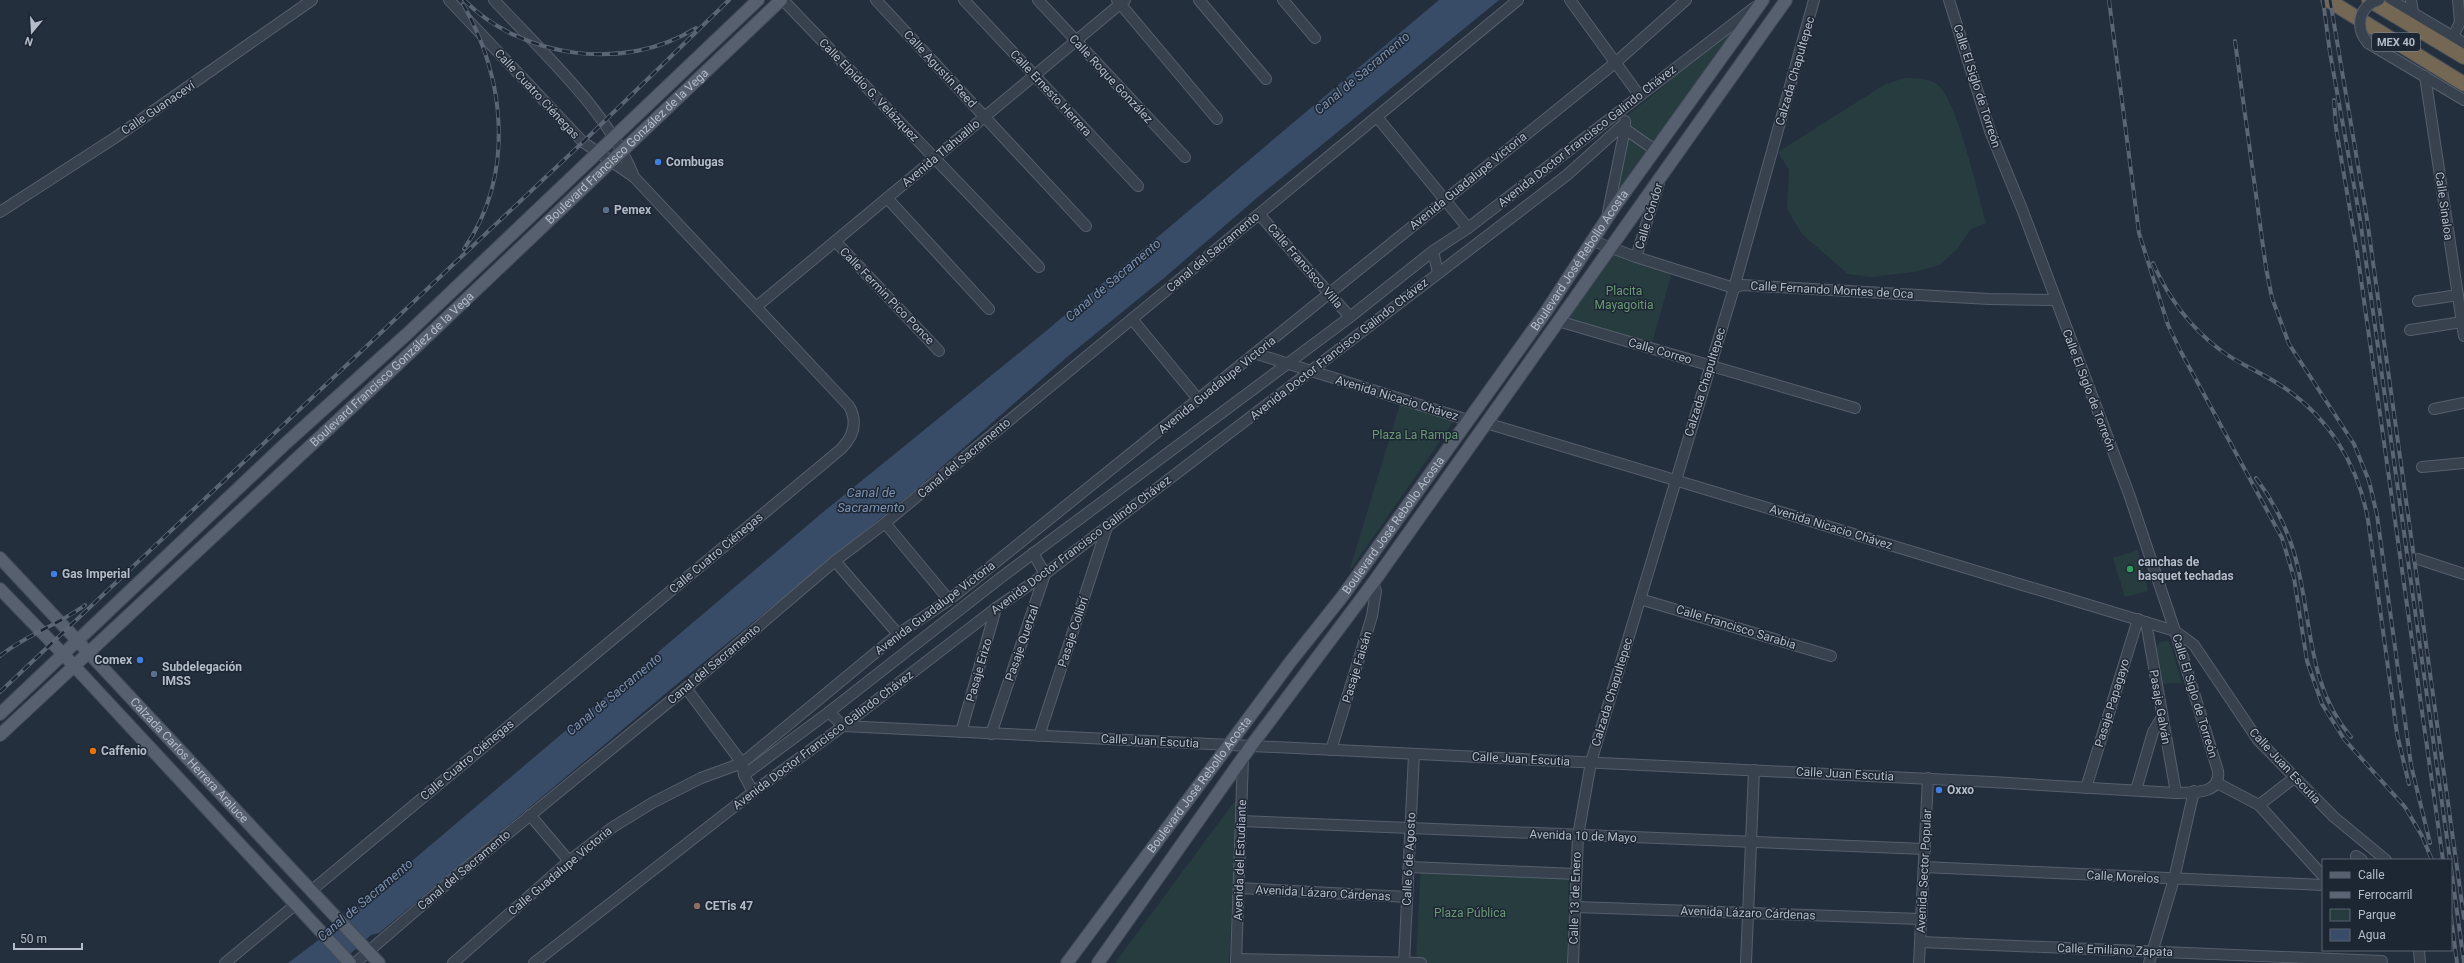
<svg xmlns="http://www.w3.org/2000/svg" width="2464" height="963" viewBox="0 0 2464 963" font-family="Roboto,sans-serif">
<rect width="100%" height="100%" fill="#242f3e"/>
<!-- green -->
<g fill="#263c3f">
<path d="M1747,17L1611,203L1627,136V116Z"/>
<path d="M1904,78C1914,78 1932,78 1939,86C1959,106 1977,192 1986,223L1971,229L1958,248L1940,265L1914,272L1871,277L1848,274L1802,234L1787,209L1789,170L1778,152L1884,85Z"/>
<path d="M1610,251L1672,272L1651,347L1561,319Z"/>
<path d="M1400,404L1454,421L1349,572Z"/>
<path d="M2138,550L2148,591L2125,597L2113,558Z"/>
<path d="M2168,641L2170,643L2182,683L2161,684L2154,651L2160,642Z"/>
<path d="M1237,798L1229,963H1115Z"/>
<path d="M1421,861L1569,868L1567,963H1416Z"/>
</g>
<!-- water -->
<path fill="#394c67" d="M1439,0H1499L1258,197L1164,278L1067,357L919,487L677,684L379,933L371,935L340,963H288L352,915L353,911L822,513L1046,331Z"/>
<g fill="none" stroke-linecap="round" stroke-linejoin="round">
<!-- minor casing -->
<g stroke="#565f6c" stroke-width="12">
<g id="minor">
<path d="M494,0C541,51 609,112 634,177"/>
<path d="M783,0L1039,267"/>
<path d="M876,0L1086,226"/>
<path d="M964,0L1138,186"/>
<path d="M1038,0L1185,157"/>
<path d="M1117,0L1217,119"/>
<path d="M1199,0L1266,79"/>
<path d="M1283,0L1315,38"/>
<path d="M1570,0L1639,95"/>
<path d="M2391,0L2464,43"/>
<path d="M2411,0L2413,12"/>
<path d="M2453,37L2460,22L2458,0"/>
<path d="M2368,43L2464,100"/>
<path d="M2425,76L2464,336"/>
<path d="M1377,117L1468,228"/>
<path d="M1625,129L1655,150"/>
<path d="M887,198L989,309"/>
<path d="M0,212L116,137L312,0"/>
<path d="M1259,214L1350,317"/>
<path d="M1607,217L1625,129V121"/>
<path d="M835,241L939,351"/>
<path d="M1593,241L1636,257L1734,288L1742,285L1989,299L2054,300"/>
<path d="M1433,251L1438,273"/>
<path d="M1636,257L1659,183"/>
<path d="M2418,301L2458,295"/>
<path d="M756,307L1125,0"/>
<path d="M1132,319L1198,399"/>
<path d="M1558,321L1855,408"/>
<path d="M2410,330L2462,322"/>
<path d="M1257,354L1468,420"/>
<path d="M2434,409L2464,403"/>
<path d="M1486,423L2175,631L2194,645L2258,740L2334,817L2386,860"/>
<path d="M2422,467L2464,463"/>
<path d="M885,523L949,600"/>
<path d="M2418,559L2464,574"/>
<path d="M835,561L898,634"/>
<path d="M1640,599L1831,656"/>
<path d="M2146,622L2176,793"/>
<path d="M686,688L742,763L744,775L753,792"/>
<path d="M829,712L843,726L1992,782L2176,793C2193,792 2221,795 2218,771L2175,631L2129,494L2022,209L1990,131L1949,0"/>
<path d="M961,732L996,608"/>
<path d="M991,734L1045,574L1033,553"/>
<path d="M1039,736L1107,527"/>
<path d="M1331,750L1372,616L1376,591L1373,583"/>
<path d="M744,775L829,712L999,579L1350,317L1433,251L1468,228L1755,7"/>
<path d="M2217,783L2259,805L2323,876"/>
<path d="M2086,788L2138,619"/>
<path d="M2136,790L2153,732L2162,717"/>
<path d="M2259,805L2294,778"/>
<path d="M530,815L569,861"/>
<path d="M1241,821L1925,849"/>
<path d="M2356,856L2362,860"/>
<path d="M1409,867L1576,874"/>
<path d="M1924,867L2323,885"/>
<path d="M1239,888L1407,897"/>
<path d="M312,890L841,449C854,436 858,422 849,406L634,177L583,142L449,0"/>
<path d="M1575,907L1921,919"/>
<path d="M1920,942L2382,961"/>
<path d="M2419,950L2420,963"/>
<path d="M1236,959L1421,963"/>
<path d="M225,963L295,905"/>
<path d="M355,963L456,876L686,688L835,561L885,523L1518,0"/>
<path d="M453,963L569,861L613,827L652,803L701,778L742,763L898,634L949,600L1615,63L1686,0"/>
<path d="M534,963L753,792L843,726L996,608L1045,574L1567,175L1625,123"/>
<path d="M1236,963L1243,758"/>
<path d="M1404,963L1414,754"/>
<path d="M1573,963L1578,836L1591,762L1734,288L1814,0"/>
<path d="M1746,963L1754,770"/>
<path d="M1919,963L1928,778"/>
<path d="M2149,963L2174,879L2194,791"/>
</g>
</g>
<!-- major casing -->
<g stroke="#414a57" stroke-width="14">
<g id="major">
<path id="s1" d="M0,558L379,963"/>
<path d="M0,589L63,654L350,963"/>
<path d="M0,714L285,444L407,334L758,0"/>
<path id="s2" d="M0,735L394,368L781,0"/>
<path id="s3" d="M1067,963L1291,661L1342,597L1545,313L1615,206L1763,0"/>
<path d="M1098,963L1251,746L1373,583L1786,0"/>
</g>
</g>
<!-- highway casing -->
<g stroke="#434c59" stroke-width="16">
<g id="highway">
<path d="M2328,0L2464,84"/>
<path d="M2369,0L2464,57"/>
</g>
</g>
<!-- minor -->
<use href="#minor" stroke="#38414e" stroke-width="10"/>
<!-- major -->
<use href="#major" stroke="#56606e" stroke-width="12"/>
<!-- highway -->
<use href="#highway" stroke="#746855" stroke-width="14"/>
<!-- rail casing -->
<g stroke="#5a6575" stroke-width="4">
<g id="rail">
<path d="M464,0C522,58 624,73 696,28"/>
<path d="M2109,0L2139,233L2168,325L2181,352L2282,538L2294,578L2307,661L2322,704L2344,739L2405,807L2422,836L2432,860"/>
<path d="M2323,0L2330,53L2360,219L2450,860"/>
<path d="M2330,0L2367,219L2464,918"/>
<path d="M463,4C506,80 515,175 464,249"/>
<path d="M2235,41L2266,268L2272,298L2289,344L2354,444L2369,481L2377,515L2411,765L2430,843"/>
<path d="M2334,100L2336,128L2357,251L2443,860"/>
<path d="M2153,263C2168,297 2190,327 2219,349C2237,363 2258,371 2277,383C2327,414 2358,463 2368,520L2397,734L2409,784"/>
<path d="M2256,478C2276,505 2291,536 2298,568C2312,628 2309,688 2351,737"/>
<path d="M0,656C26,635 58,625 85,605"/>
<path d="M0,692L583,142L729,0"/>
<path d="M2451,868L2464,963"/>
<path d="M2451,917L2457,963"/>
</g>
</g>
<!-- rail -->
<use href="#rail" stroke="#1d2633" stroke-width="2.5" stroke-dasharray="8" stroke-linecap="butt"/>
<!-- minor-bridge casing -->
<g stroke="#565f6c" stroke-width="12" stroke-linecap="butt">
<path id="minor-bridge" d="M2368,43C2355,28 2358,6 2379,0"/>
</g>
<!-- minor-bridge -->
<use href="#minor-bridge" stroke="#38414e" stroke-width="10"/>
</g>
<!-- markers -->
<g fill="#3f7fe0" stroke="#1d2633" stroke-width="1.5">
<circle cx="658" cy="162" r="4"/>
<circle cx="54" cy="574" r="4"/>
<circle cx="140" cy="660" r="4"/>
<circle cx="1939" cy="790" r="4"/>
</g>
<g fill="#5c6f8a" stroke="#1d2633" stroke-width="1.5">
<circle cx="606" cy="210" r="4"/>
<circle cx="154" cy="674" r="4"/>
</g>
<circle fill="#2e9e5b" stroke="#1d2633" stroke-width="1.5" cx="2130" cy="569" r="4"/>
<circle fill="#e8710a" stroke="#1d2633" stroke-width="1.5" cx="93" cy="751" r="4"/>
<circle fill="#8d6e63" stroke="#1d2633" stroke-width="1.5" cx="697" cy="906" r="4"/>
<g text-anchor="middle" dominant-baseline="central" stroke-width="3" stroke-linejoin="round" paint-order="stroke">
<!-- shield labels -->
<rect fill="#1d2633" stroke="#878f9c" stroke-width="1" x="2372" y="33" width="48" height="18" rx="3"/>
<g font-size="11" font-weight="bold" fill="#b4bcc9">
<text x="2396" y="42">MEX 40</text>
</g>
<!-- street labels -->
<g font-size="12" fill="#b4bcc9" stroke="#1d2633">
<text transform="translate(940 69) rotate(47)">Calle Agustín Reed</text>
<text transform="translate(1795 71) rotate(-74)">Calzada Chapultepec</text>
<text transform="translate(1111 79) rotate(47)">Calle Roque González</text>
<text transform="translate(1977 86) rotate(72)">Calle El Siglo de Torreón</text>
<text transform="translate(869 90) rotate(46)">Calle Elpidio G. Velázquez</text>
<text transform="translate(1051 93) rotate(47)">Calle Ernesto Herrera</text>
<text transform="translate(537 94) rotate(47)">Calle Cuatro Ciénegas</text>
<text transform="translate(158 108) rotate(-34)">Calle Guanaceví</text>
<text transform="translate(1587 136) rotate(-38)">Avenida Doctor Francisco Galindo Chávez</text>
<text stroke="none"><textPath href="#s2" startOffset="860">Boulevard Francisco González de la Vega</textPath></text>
<text transform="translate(941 153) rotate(-40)">Avenida Tlahualilo</text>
<text transform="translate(1468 181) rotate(-39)">Avenida Guadalupe Victoria</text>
<text transform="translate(2444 206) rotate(82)">Calle Sinaloa</text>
<text transform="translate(1649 216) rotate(-73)">Calle Cóndor</text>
<text transform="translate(1213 252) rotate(-40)">Canal del Sacramento</text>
<text stroke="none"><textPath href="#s3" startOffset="870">Boulevard José Rebollo Acosta</textPath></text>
<text transform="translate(1305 266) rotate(49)">Calle Francisco Villa</text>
<text transform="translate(1832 290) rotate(3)">Calle Fernando Montes de Oca</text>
<text transform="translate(887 296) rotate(46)">Calle Fermin Pico Ponce</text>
<text transform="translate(1339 349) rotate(-38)">Avenida Doctor Francisco Galindo Chávez</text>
<text transform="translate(1660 351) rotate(16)">Calle Correo</text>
<text stroke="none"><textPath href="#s2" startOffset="536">Boulevard Francisco González de la Vega</textPath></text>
<text transform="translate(1705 382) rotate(-73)">Calzada Chapultepec</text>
<text transform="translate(1217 385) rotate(-39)">Avenida Guadalupe Victoria</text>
<text transform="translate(2089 390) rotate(69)">Calle El Siglo de Torreón</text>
<text transform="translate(1397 398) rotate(17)">Avenida Nicacio Chávez</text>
<text transform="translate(964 458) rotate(-40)">Canal del Sacramento</text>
<text stroke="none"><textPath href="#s3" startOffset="546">Boulevard José Rebollo Acosta</textPath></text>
<text transform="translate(1831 527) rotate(17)">Avenida Nicacio Chávez</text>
<text transform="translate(1081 545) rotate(-37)">Avenida Doctor Francisco Galindo Chávez</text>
<text transform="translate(716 553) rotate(-40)">Calle Cuatro Ciénegas</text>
<text transform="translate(935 608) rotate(-37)">Avenida Guadalupe Victoria</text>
<text transform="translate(1736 627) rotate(17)">Calle Francisco Sarabia</text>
<text transform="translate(1073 632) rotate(-72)">Pasaje Colibrí</text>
<text transform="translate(1022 643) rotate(-71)">Pasaje Quetzal</text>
<text transform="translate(714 664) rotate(-40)">Canal del Sacramento</text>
<text transform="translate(1357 667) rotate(-73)">Pasaje Faisán</text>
<text transform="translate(979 670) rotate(-74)">Pasaje Erizo</text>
<text transform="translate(1612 692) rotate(-73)">Calzada Chapultepec</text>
<text transform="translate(2195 696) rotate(73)">Calle El Siglo de Torreón</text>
<text transform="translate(2112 703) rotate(-73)">Pasaje Papagayo</text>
<text transform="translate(2160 707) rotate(80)">Pasaje Galván</text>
<text transform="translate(823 740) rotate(-37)">Avenida Doctor Francisco Galindo Chávez</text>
<text transform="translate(1150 741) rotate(3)">Calle Juan Escutia</text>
<text transform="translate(1521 759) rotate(3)">Calle Juan Escutia</text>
<text transform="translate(467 760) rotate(-40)">Calle Cuatro Ciénegas</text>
<text stroke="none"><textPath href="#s1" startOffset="277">Calzada Carlos Herrera Araluce</textPath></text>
<text transform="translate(2285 766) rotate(47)">Calle Juan Escutia</text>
<text transform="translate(1845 774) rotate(3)">Calle Juan Escutia</text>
<text stroke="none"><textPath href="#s3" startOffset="222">Boulevard José Rebollo Acosta</textPath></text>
<text transform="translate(1583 836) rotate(2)">Avenida 10 de Mayo</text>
<text transform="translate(1409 859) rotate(-87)">Calle 6 de Agosto</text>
<text transform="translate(1240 860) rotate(-88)">Avenida del Estudiante</text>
<text transform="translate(464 870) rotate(-40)">Canal del Sacramento</text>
<text transform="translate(560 871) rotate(-40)">Calle Guadalupe Victoria</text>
<text transform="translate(1924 871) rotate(-87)">Avenida Sector Popular</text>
<text transform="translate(2123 877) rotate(3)">Calle Morelos</text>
<text transform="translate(1323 893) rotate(3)">Avenida Lázaro Cárdenas</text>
<text transform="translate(1575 898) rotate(-88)">Calle 13 de Enero</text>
<text transform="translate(1748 913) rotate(2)">Avenida Lázaro Cárdenas</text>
<text transform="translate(2115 950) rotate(2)">Calle Emiliano Zapata</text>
</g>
<!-- poi labels -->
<g font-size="12" font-weight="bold" fill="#b4bcc9" stroke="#1d2633" text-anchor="start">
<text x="666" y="162">Combugas</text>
<text x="614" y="210">Pemex</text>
<text x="2138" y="562">canchas de<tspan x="2138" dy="14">basquet techadas</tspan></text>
<text x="62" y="574">Gas Imperial</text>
<text x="132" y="660" text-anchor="end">Comex</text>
<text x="162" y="667">Subdelegación<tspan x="162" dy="14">IMSS</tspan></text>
<text x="101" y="751">Caffenio</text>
<text x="1947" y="790">Oxxo</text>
<text x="705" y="906">CETis 47</text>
</g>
<!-- park labels -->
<g font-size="12" fill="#6b9a76" stroke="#1d2633">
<text x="1624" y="291">Placita<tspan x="1624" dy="14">Mayagoitia</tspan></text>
<text x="1415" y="435">Plaza La Rampa</text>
<text x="1470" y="913">Plaza Pública</text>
</g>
<!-- water labels -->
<g font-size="13" font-style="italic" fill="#7c92b1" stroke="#1d2633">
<text transform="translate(1362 73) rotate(-40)">Canal de Sacramento</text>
<text transform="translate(1113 280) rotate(-40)">Canal de Sacramento</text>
<text x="871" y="492">Canal de<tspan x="871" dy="15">Sacramento</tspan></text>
<text transform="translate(614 694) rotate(-40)">Canal de Sacramento</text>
<text transform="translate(365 900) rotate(-40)">Canal de Sacramento</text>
</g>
</g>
<!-- legend -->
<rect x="2322" y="859" width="130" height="92" fill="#1d2633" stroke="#59626f"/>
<rect x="2330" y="872" width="20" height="6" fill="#56606e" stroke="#59626f"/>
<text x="2358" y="879" font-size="12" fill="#b4bcc9">Calle</text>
<rect x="2330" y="892" width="20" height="6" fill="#5a6575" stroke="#59626f"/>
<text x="2358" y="899" font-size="12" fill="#b4bcc9">Ferrocarril</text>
<rect x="2330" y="909" width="20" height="12" fill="#263c3f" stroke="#59626f"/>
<text x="2358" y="919" font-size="12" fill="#b4bcc9">Parque</text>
<rect x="2330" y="929" width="20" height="12" fill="#394c67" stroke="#59626f"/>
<text x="2358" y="939" font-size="12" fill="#b4bcc9">Agua</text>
<!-- north arrow -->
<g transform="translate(32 32) rotate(198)" stroke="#1d2633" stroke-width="3" paint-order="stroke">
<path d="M0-3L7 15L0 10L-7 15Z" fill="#b4bcc9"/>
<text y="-6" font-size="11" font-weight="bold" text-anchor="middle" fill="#b4bcc9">N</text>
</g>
<!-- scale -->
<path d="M14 943v6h68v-6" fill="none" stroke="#b4bcc9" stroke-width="2"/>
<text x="20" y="943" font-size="12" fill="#b4bcc9" stroke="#1d2633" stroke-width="3" paint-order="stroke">50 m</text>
</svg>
